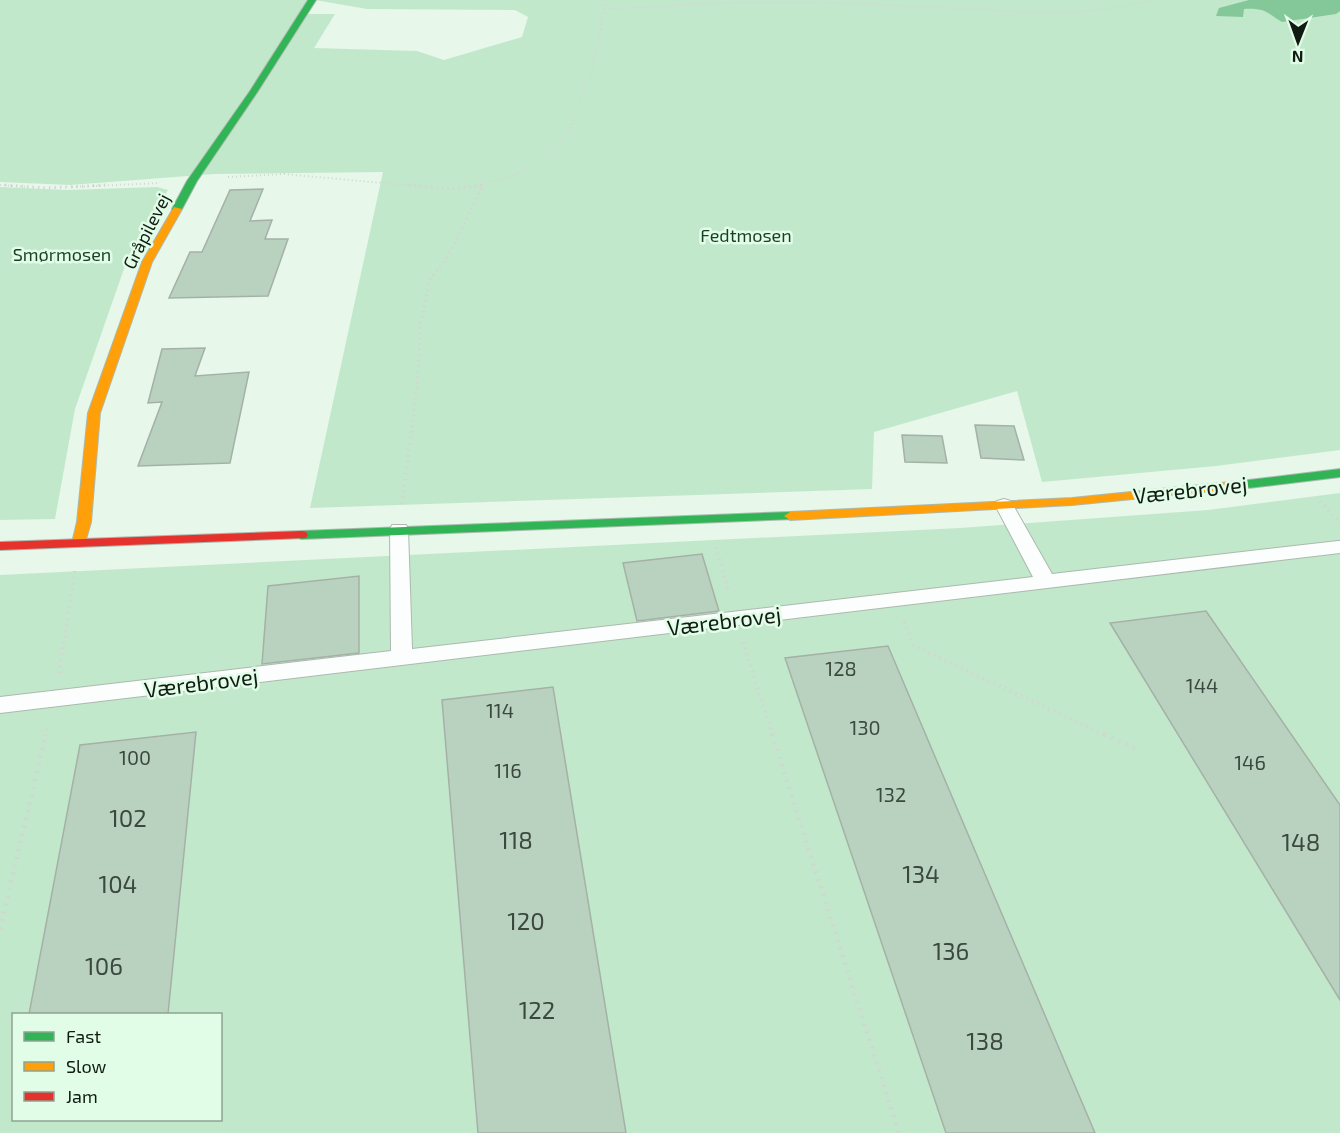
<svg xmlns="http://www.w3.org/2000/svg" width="1340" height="1133" viewBox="0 0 1340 1133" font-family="'Exo 2',sans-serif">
<rect width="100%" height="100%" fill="#e7f7ea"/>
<!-- green -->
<g fill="#c2e8cb" fill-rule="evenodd">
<path d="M0,0H308L300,14H335L314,48L417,51L444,60L522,37L528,17L515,10L367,9L315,0H1340V450L1216,466L1042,482L1017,391L874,432L872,489L310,508L383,172L214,174L70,185L0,182Z"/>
<path d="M0,187L67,190L157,187L168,190L126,263L75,409L55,519L0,520Z"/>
<path d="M1340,493V1133H0V575L960,528L1208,510ZM14,1014H220V1120H14Z"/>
</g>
<!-- water -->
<path fill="#84c798" d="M1249,0H1340V11L1336,14L1282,22C1266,12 1265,8 1244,9L1243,17L1216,16L1219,8Z"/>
<!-- building -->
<g fill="#b9d1bf" stroke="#a5b1a7" stroke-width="1.5">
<path d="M263,189L250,221L272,220L265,239H288L268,296L169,298L190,252H202L230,190Z"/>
<path d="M205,348L195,376L249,372L230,463L138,466L162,402L148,403L162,349Z"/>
<path d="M975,425L1014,426L1024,460L981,458Z"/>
<path d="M902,435L942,436L947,463L905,462Z"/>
<path d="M702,554L719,611L637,621L623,563Z"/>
<path d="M359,576V653L262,664L268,586Z"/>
<path d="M1206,611L1340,805V1000L1110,623Z"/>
<path d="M888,646L1095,1133H946L785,658Z"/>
<path d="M553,687L626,1133H478L442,700Z"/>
<path d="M196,732L168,1014H29L80,745Z"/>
</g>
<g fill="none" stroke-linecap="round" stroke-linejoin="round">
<!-- lane casing -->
<g stroke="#acb9af" stroke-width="2">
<path id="lane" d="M1004,499L1011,501L1013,505L1052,574L1338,541H1340V553L0,713V697L391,651L390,529L392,525H406L408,529L412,649L1033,577L995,505L997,501Z"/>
</g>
<!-- fast casing -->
<g stroke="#acb9af" stroke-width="2">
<g id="fast">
<path d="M308,0H316L258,91L197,181L182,209L174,211L172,209L187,181L250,91Z"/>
<path d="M1340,469V477L1240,489L1234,485L1240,481Z"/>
<path d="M790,512L795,513L796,516L795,519L301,539L294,535L301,531Z"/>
</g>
</g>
<!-- slow casing -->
<g stroke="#acb9af" stroke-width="2">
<g id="slow">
<path d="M174,207L182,209L152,262L100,413L91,522L84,546H74L72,543L77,522L88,413L142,262Z"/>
<path d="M1240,481L1244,482L1246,485L1244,488L1072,505L790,520L784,516L790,512L1072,498Z"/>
</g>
</g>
<!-- jam casing -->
<g stroke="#acb9af" stroke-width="2">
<path id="jam" d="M301,531L306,532L308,535L306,538L0,550V542Z"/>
</g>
<!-- path-far3 -->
<g stroke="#d2d6d2" stroke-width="2" stroke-dasharray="1 3" stroke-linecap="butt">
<path d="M604,9L743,2H814L1058,13L1111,9L1153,0"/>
<path d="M228,177L284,174L426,187"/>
<path d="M0,185L27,187"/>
<path d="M72,187L160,183"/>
<path d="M474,187L517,174L548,154L569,131L592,71L604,9L602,0"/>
</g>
<!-- path-far2 -->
<g stroke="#d2d6d2" stroke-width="3" stroke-dasharray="1.5 4" stroke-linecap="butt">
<path d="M5,185L45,188L107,185"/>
<path d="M409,185L450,189L485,185"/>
<path d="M412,427L418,377L420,326L430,279L447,258L483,186"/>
</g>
<!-- path-far1 -->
<g stroke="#d2d6d2" stroke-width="4" stroke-dasharray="1.5 4.5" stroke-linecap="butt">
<path d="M1320,501L1339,522"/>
<path d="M402,504L412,425"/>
<path d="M716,547L729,594"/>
<path d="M904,622L914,646L1107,736"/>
<path d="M743,642L773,736"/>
<path d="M59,673L75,571"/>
<path d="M45,736L48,724"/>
</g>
<!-- path -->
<g stroke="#d2d6d2" stroke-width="4.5" stroke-dasharray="2 6" stroke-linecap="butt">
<path d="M772,734L899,1133"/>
<path d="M1104,734L1138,750"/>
<path d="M0,929L46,734"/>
</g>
<!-- lane -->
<use href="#lane" fill="#fbfefc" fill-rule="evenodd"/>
<!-- fast -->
<use href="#fast" fill="#30b455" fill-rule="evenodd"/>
<!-- slow -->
<use href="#slow" fill="#ff9f0a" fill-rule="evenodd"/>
<!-- jam -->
<use href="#jam" fill="#e5322d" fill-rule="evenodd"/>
</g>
<g text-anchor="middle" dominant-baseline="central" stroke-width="5" stroke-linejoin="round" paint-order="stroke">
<!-- far-street labels -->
<g font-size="18" fill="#111b13" stroke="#e1fde7">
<text transform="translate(146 231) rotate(-63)">Gråpilevej</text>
</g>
<!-- far-park labels -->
<g font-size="18" fill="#1a3f26" stroke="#e1fde7">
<text x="746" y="235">Fedtmosen</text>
<text x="62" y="254">Smørmosen</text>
</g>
<!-- number labels -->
<g font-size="20" fill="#3b483e">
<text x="841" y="668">128</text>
<text x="1202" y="685">144</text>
<text x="500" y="710">114</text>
<text x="865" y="727">130</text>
<text x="135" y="757">100</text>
<text x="1250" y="762">146</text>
<text x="508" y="770">116</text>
<text x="891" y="794">132</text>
</g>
<!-- street labels -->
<g font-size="22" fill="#111b13" stroke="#e1fde7">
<text transform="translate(1190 489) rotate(-6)">Værebrovej</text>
<text transform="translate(724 620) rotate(-7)">Værebrovej</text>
<text transform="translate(201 682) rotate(-7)">Værebrovej</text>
</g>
<!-- near-number labels -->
<g font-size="24" fill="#3b483e">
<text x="128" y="817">102</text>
<text x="516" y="839">118</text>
<text x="1301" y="841">148</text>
<text x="921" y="873">134</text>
<text x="118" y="883">104</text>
<text x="526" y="920">120</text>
<text x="951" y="950">136</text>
<text x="104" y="965">106</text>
<text x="537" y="1009">122</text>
<text x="985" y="1040">138</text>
</g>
</g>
<!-- legend -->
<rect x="12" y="1013" width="210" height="108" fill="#e1fde7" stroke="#8ea392" stroke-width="1.5"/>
<rect x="24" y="1032" width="30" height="9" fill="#30b455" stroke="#8ea392" stroke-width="1.5"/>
<text x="66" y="1043" font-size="18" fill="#111b13">Fast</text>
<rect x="24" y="1062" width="30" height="9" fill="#ff9f0a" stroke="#8ea392" stroke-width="1.5"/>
<text x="66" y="1073" font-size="18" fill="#111b13">Slow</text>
<rect x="24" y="1092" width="30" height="9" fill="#e5322d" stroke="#8ea392" stroke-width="1.5"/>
<text x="66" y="1103" font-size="18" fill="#111b13">Jam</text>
<!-- north arrow -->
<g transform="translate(1298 42) rotate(181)" stroke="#e1fde7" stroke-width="4.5" paint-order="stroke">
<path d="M0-4.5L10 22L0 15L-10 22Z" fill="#111b13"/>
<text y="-9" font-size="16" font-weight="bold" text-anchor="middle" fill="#111b13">N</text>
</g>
</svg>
